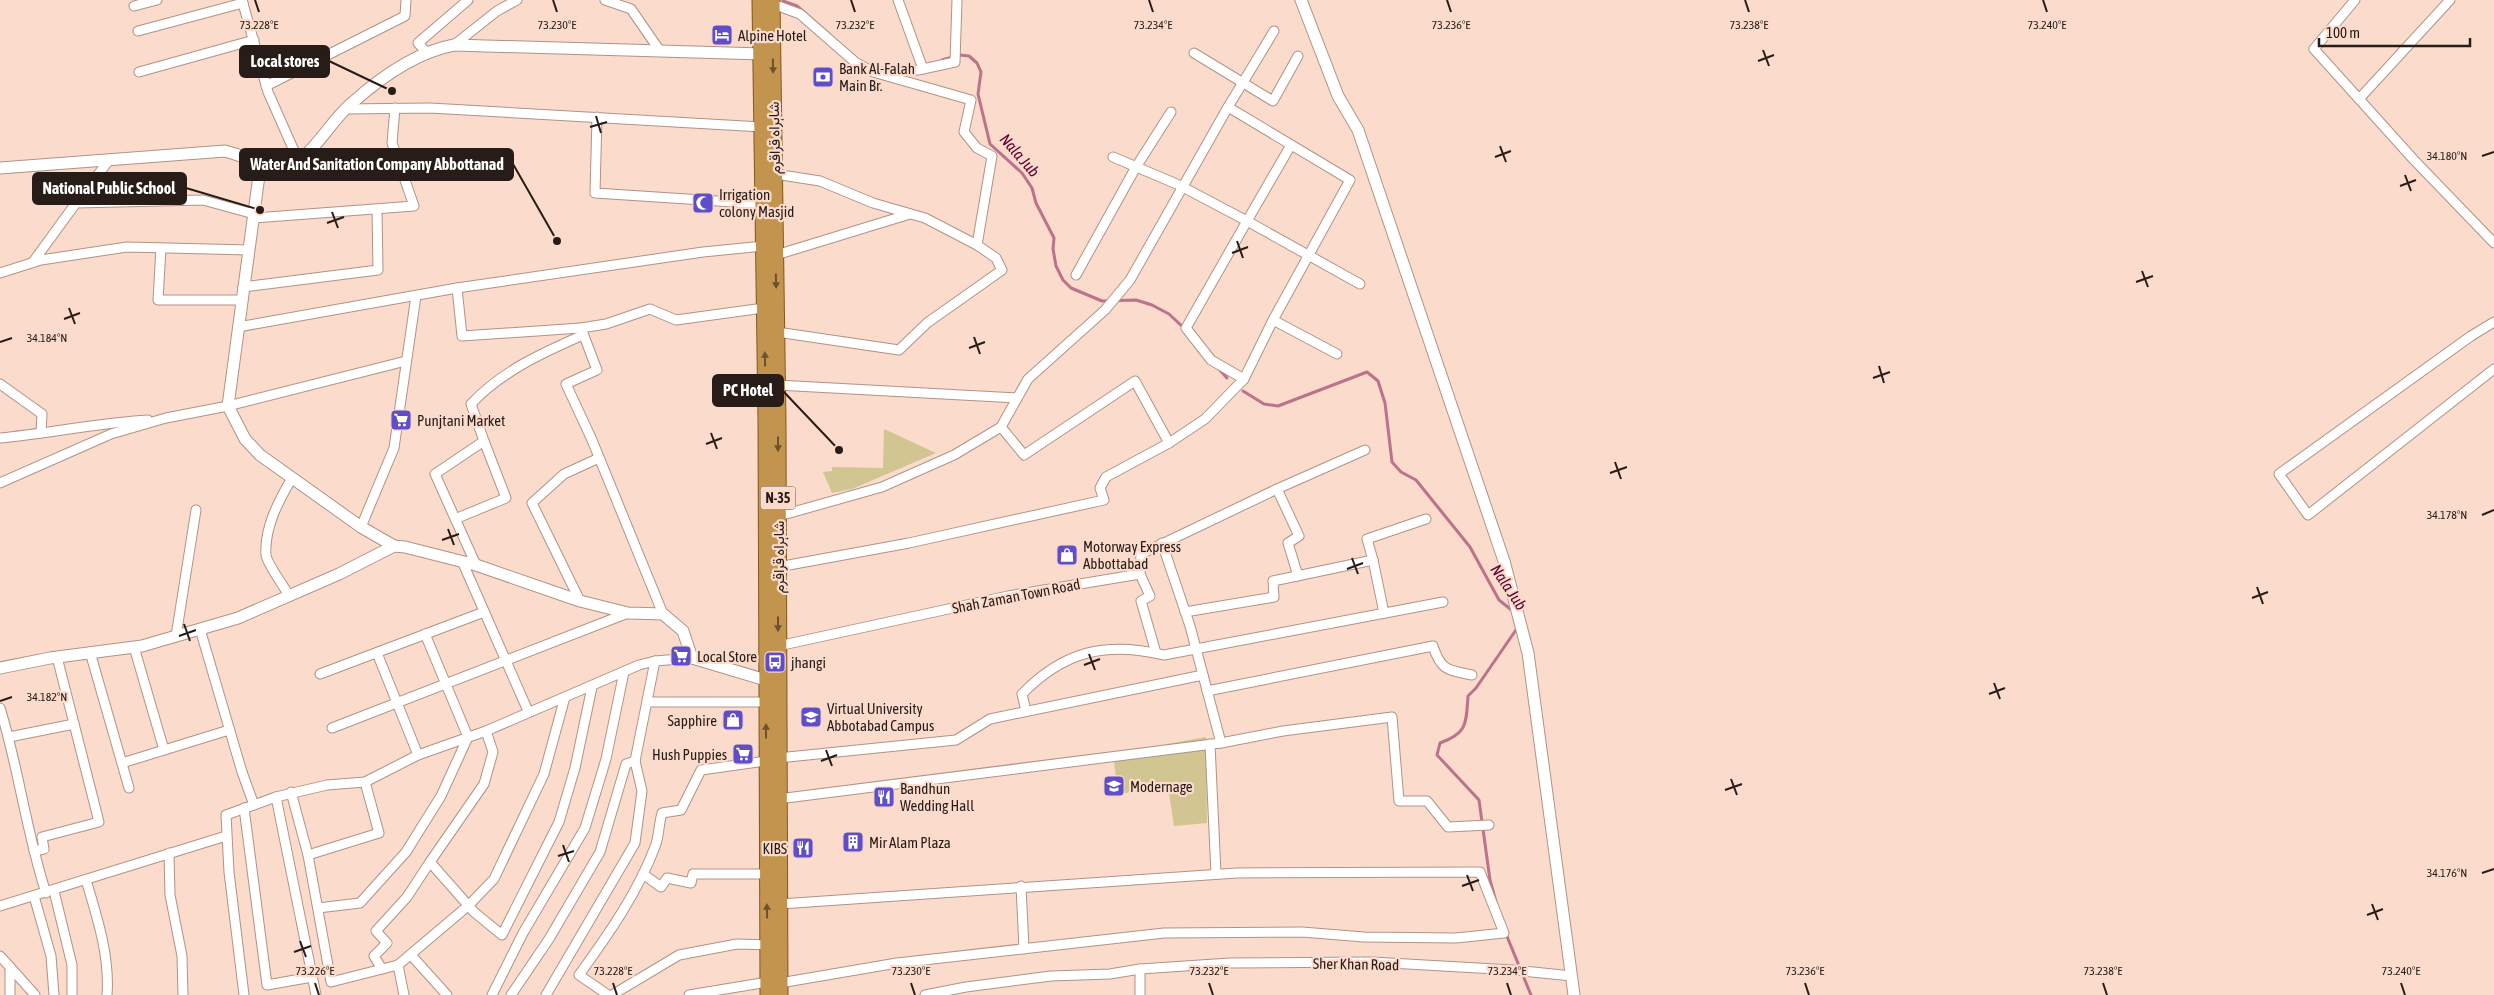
<svg xmlns="http://www.w3.org/2000/svg" width="2494" height="995" viewBox="0 0 2494 995" font-family="'Asap Condensed',Vazirmatn,sans-serif">
<rect width="100%" height="100%" fill="#fbdbcc"/>
<!-- green -->
<g fill="#d1c591">
<path d="M884,429L936,453L852,489L832,493L823,472L832,471V467L883,468Z"/>
<path d="M1206,737L1207,823L1174,826L1168,787L1118,794L1113,754Z"/>
</g>
<g fill="none" stroke-linecap="round" stroke-linejoin="round">
<!-- stream -->
<g stroke="#bb728b" stroke-width="3">
<path d="M783,1L797,6L830,35"/>
<path d="M942,60L960,55L969,56L977,63L981,72L978,94L990,144L1022,173L1032,188L1036,203L1054,238L1053,249L1056,266L1063,280L1071,288L1102,301L1136,300L1152,305L1169,314L1185,329"/>
<path d="M870,66L884,69"/>
<path d="M1218,368L1227,378"/>
<path d="M1243,391L1264,404L1278,406L1367,372L1378,381L1385,403L1392,462L1401,472L1416,480L1470,547L1499,600L1514,612"/>
<path d="M1496,902L1490,880L1479,800L1437,755L1440,743C1468,733 1466,723 1468,696L1476,688L1518,627"/>
<path d="M1506,934L1531,995"/>
</g>
<!-- minor casing -->
<g stroke="#b09385" stroke-width="11">
<g id="minor">
<path d="M242,0L268,92L299,162"/>
<path d="M605,0L631,9L660,51"/>
<path d="M898,0L923,69"/>
<path d="M2355,0L2314,49L2414,160L2494,243"/>
<path d="M773,4L800,14L855,62L873,72L971,100L964,132L977,148L992,156L977,245"/>
<path d="M134,6L157,0"/>
<path d="M138,31L243,3"/>
<path d="M454,45L497,11L517,0"/>
<path d="M427,53L418,43L468,0"/>
<path d="M1194,53L1273,101L1298,56"/>
<path d="M139,72L254,40"/>
<path d="M883,72L918,70L955,62L957,0"/>
<path d="M266,86L405,16L406,0"/>
<path d="M2359,99L2450,0"/>
<path d="M346,109L430,108L762,127"/>
<path d="M597,117L595,193L764,204"/>
<path d="M1291,145L1247,221L1360,284"/>
<path d="M1113,157L1179,185L1247,221L1186,328L1211,360L1244,379"/>
<path d="M775,174L820,181L873,203L925,218L977,245L996,258L1002,270L927,323L899,350L777,332"/>
<path d="M76,203L110,159"/>
<path d="M253,218L414,206L392,143L395,108"/>
<path d="M161,248L158,300H241"/>
<path d="M776,255L910,214"/>
<path d="M33,262L76,203L203,200L254,214"/>
<path d="M0,273L41,260L127,247L249,250"/>
<path d="M1076,275L1136,167L1171,112"/>
<path d="M243,287L378,270L377,210"/>
<path d="M1273,320L1337,354"/>
<path d="M2494,322L2471,336L2279,474L2308,515L2494,369"/>
<path d="M238,327L457,288"/>
<path d="M581,328L462,336L457,288L703,252L764,246"/>
<path d="M0,384L42,414L41,433"/>
<path d="M777,385L1017,398"/>
<path d="M1001,427L1028,379L1105,310L1130,280L1228,107"/>
<path d="M0,438C50,433 98,423 148,420"/>
<path d="M484,441L471,404C502,371 542,353 583,335"/>
<path d="M0,483L111,434L166,418L228,406L406,361"/>
<path d="M1277,489L1299,536L1288,543L1298,576"/>
<path d="M779,516L882,487L954,455L1001,427L1024,455L1135,381L1169,443"/>
<path d="M455,519L506,498L484,441L435,474L476,565"/>
<path d="M361,527L394,448L416,296"/>
<path d="M1373,560L1384,613"/>
<path d="M462,561L528,711"/>
<path d="M778,567L909,543L1104,500L1100,488L1106,477L1169,443L1205,419L1244,379L1273,320L1350,180L1228,107L1274,31"/>
<path d="M1140,574L1150,596L1141,601L1156,653"/>
<path d="M289,596C284,586 267,564 266,555C264,528 279,500 292,478"/>
<path d="M580,601L532,503L564,474L599,458"/>
<path d="M1185,612L1274,597L1273,581L1373,560L1367,539L1426,519"/>
<path d="M663,614L592,440L566,384L597,370L581,328L606,324L650,309L676,320L764,308"/>
<path d="M200,629L242,772L254,805"/>
<path d="M176,636L196,510"/>
<path d="M778,646L1008,596L1140,574L1141,554L1277,489L1365,450"/>
<path d="M134,647L164,750"/>
<path d="M90,652L129,788"/>
<path d="M377,653L418,755"/>
<path d="M320,674L484,612"/>
<path d="M1207,691L1433,646C1441,671 1448,670 1472,675"/>
<path d="M647,702H766"/>
<path d="M0,708C19,769 26,832 46,893"/>
<path d="M1026,711L1022,694C1064,651 1106,641 1164,655L1443,602"/>
<path d="M332,728L628,613"/>
<path d="M9,737L74,724"/>
<path d="M1221,743L1283,731L1392,717L1399,801H1427L1448,827L1489,825"/>
<path d="M1210,744L1216,874"/>
<path d="M778,758L956,740L990,719L1203,675"/>
<path d="M122,763L229,730"/>
<path d="M291,792L308,855L379,833L365,782"/>
<path d="M778,799L1221,743L1190,626L1162,543"/>
<path d="M244,808L267,985L312,977"/>
<path d="M34,851L44,849L42,837L99,822L57,657"/>
<path d="M169,853L170,895L182,956L183,995"/>
<path d="M308,855L331,982L398,965"/>
<path d="M430,862L484,784L493,752L486,731"/>
<path d="M643,874L661,887L667,878L691,883L693,874H767"/>
<path d="M86,880C97,917 110,956 107,995"/>
<path d="M1021,886L1024,949"/>
<path d="M54,891L72,965V995"/>
<path d="M34,896L51,956L54,995"/>
<path d="M0,906L226,836"/>
<path d="M318,908L360,903L406,852L441,796L468,737L425,634"/>
<path d="M411,955L447,995"/>
<path d="M0,956L10,967V995"/>
<path d="M10,967L35,995"/>
<path d="M382,969L374,956L387,943L376,931L407,897L430,862L474,912L502,935L559,822L575,768L592,687"/>
<path d="M1140,969V995"/>
<path d="M780,983L897,963L1164,933L1302,932L1364,937L1456,938L1504,933L1480,872L1237,873L780,904"/>
<path d="M244,995L229,872L226,815L276,797"/>
<path d="M316,995L276,797L327,785L365,782L418,755L486,731L639,665L655,661L692,658"/>
<path d="M404,995L398,965L469,905L494,879L544,774L565,697"/>
<path d="M492,995L523,933L585,828L606,759L624,672"/>
<path d="M511,995L549,939L600,852L626,764L635,761L655,661"/>
<path d="M546,995L635,843L642,791L635,761"/>
<path d="M608,995L579,975C608,935 639,891 656,844C659,834 659,823 662,813L681,810L701,770L766,761"/>
<path d="M612,995L679,955L737,944L768,945"/>
<path d="M689,995L768,982"/>
<path d="M925,995L966,987L1051,976L1110,974L1140,969L1230,963L1372,962L1513,970L1572,976"/>
</g>
</g>
<!-- tertiary casing -->
<g stroke="#b09385" stroke-width="13">
<g id="tertiary">
<path d="M1301,0L1338,96L1358,130L1504,561L1528,653L1574,995"/>
<path d="M0,168L225,151C232,153 239,155 246,158C255,163 262,172 273,171C310,167 326,124 352,103C380,78 416,52 454,45L762,54"/>
<path d="M260,168L228,406L245,439L260,455L361,527L394,546L405,547L476,565L580,601L628,613L663,614L683,631L692,658L766,680"/>
<path d="M0,668L50,658L142,646L238,618L339,574L394,546"/>
</g>
</g>
<!-- trunk casing -->
<g stroke="#83591e" stroke-width="17">
<g id="trunk">
<path d="M760,0L766,421L768,995"/>
<path d="M772,0L778,423L780,995"/>
</g>
</g>
<!-- minor -->
<use href="#minor" stroke="#fff" stroke-width="9"/>
<!-- tertiary -->
<use href="#tertiary" stroke="#fff" stroke-width="11"/>
<!-- trunk -->
<use href="#trunk" stroke="#c3944e" stroke-width="15"/>
</g>
<!-- one-way arrows -->
<defs><path id="oneway-solid" d="M-6-.8H1V-3.2L6.5 0L1 3.2V.8H-6Z" transform="scale(1.25)"/></defs>
<g fill="#6d5230">
<use href="#oneway-solid" transform="translate(773 66) rotate(89)"/>
<use href="#oneway-solid" transform="translate(776 281) rotate(89)"/>
<use href="#oneway-solid" transform="translate(765 359) rotate(-91)"/>
<use href="#oneway-solid" transform="translate(778 444) rotate(90)"/>
<use href="#oneway-solid" transform="translate(778 624) rotate(90)"/>
<use href="#oneway-solid" transform="translate(766 731) rotate(-90)"/>
<use href="#oneway-solid" transform="translate(767 911) rotate(-91)"/>
</g>
<!-- ticks -->
<path fill="none" stroke="#271c17" stroke-width="2" d="M255,0L259,12M553,0L557,12M851,0L855,12M1149,0L1153,12M1447,0L1451,12M1745,0L1749,12M2043,0L2047,12M1763,50L1769,66M1758,61L1774,55M596,116L601,133M590,127L607,122M1500,146L1506,162M2482,156L2494,152M1495,157L1511,151M2405,175L2411,191M2400,186L2416,180M332,212L338,228M327,223L344,217M1237,241L1243,258M1232,253L1248,247M2142,271L2148,287M2136,282L2153,276M69,308L75,324M64,319L80,313M974,337L980,354M0,342L12,338M969,348L985,342M1879,366L1884,383M1873,378L1890,372M711,433L717,449M706,444L722,438M1615,462L1621,479M1610,473L1627,467M2482,515L2494,510M448,529L454,545M442,540L459,534M1352,558L1358,574M1347,569L1363,563M2257,587L2263,604M2252,598L2268,592M184,624L190,641M179,636L196,630M1089,654L1095,670M1084,665L1100,659M1994,683L2000,699M1989,694L2005,688M0,701L12,697M826,750L832,766M821,761L837,755M1731,779L1737,795M1725,790L1742,784M563,845L569,862M558,856L574,851M2482,873L2494,869M1467,875L1473,891M1462,886L1479,880M2372,904L2378,920M2367,915L2383,909M300,941L306,957M294,952L311,946M315,983L319,995M613,983L617,995M911,983L915,995M1209,983L1213,995M1507,983L1511,995M1805,983L1809,995M2103,983L2107,995M2401,983L2405,995"/>
<!-- icons -->
<defs>
<g id="hotel-square" transform="scale(1.125)"><rect x="-9" y="-9" width="18" height="18" rx="4" fill="#5f4ec7" stroke="#fbdbcc"/><path d="M-6-4.5h1.5V1H6V5H4.5V3h-9V5H-6ZM-4 0a1.8 1.8 0 1 1 3.6 0ZM.5 0V-2.5h3Q6-2.5 6 0Z" fill="#fff"/></g>
<g id="bank-square" transform="scale(1.125)"><rect x="-9" y="-9" width="18" height="18" rx="4" fill="#5f4ec7" stroke="#fbdbcc"/><path d="M-6-4H6V4H-6ZM0-2.3a2.3 2.3 0 1 0 0 4.6a2.3 2.3 0 1 0 0-4.6Z" fill="#fff"/></g>
<g id="mosque-square" transform="scale(1.125)"><rect x="-9" y="-9" width="18" height="18" rx="4" fill="#5f4ec7" stroke="#fbdbcc"/><path d="M3.5-4.9A6 6 0 1 0 3.5 4.9A5 5 0 1 1 3.5-4.9Z" fill="#fff"/></g>
<g id="supermarket-square" transform="scale(1.125)"><rect x="-9" y="-9" width="18" height="18" rx="4" fill="#5f4ec7" stroke="#fbdbcc"/><path d="M-6-5.5h2.5l.6 2H6L4.5 2H-2.5L-4.4-4H-6ZM-1.5 3.2a1.3 1.3 0 1 0 .1 0ZM3 3.2a1.3 1.3 0 1 0 .1 0Z" fill="#fff"/></g>
<g id="shop-square" transform="scale(1.125)"><rect x="-9" y="-9" width="18" height="18" rx="4" fill="#5f4ec7" stroke="#fbdbcc"/><path d="M-5-2.5h2.3a2.7 3.5 0 0 1 5.4 0H5L5.5 6h-11ZM-1.5-2.5h3a1.5 2.3 0 0 0-3 0Z" fill="#fff"/></g>
<g id="bus-square" transform="scale(1.125)"><rect x="-9" y="-9" width="18" height="18" rx="4" fill="#5f4ec7" stroke="#fbdbcc"/><path d="M-5-6H5V4H4V6H2V4H-2V6H-4V4H-5ZM-3.5-4V0h7V-4ZM-3.5 1.2v1.5H-2V1.2ZM2 1.2v1.5H3.5V1.2Z" fill="#fff"/></g>
<g id="university-square" transform="scale(1.125)"><rect x="-9" y="-9" width="18" height="18" rx="4" fill="#5f4ec7" stroke="#fbdbcc"/><path d="M0-5L7-2L0 1L-7-2ZM-4 1L0 2.5L4 1V4Q0 6-4 4Z" fill="#fff"/></g>
<g id="restaurant-square" transform="scale(1.125)"><rect x="-9" y="-9" width="18" height="18" rx="4" fill="#5f4ec7" stroke="#fbdbcc"/><path d="M-5-6h1v4h1v-4h1v4h1v-4h1v5L-1.5 .5V6h-2V.5L-5-1ZM5-6V6H3V1.5H1.5Q1.5-4 5-6Z" fill="#fff"/></g>
<g id="building-square" transform="scale(1.125)"><rect x="-9" y="-9" width="18" height="18" rx="4" fill="#5f4ec7" stroke="#fbdbcc"/><path d="M-4-6H4V6H1V3H-1V6H-4ZM-2.5-4.3h1.7v1.8h-1.7ZM.8-4.3h1.7v1.8H.8ZM-2.5-1h1.7V.8h-1.7ZM.8-1h1.7V.8H.8Z" fill="#fff"/></g>
</defs>
<g fill-rule="evenodd">
<use href="#hotel-square" x="722" y="35"/>
<use href="#bank-square" x="823" y="77"/>
<use href="#mosque-square" x="703" y="203"/>
<use href="#supermarket-square" x="401" y="420"/>
<use href="#shop-square" x="1067" y="555"/>
<use href="#supermarket-square" x="681" y="656"/>
<use href="#bus-square" x="775" y="662"/>
<use href="#university-square" x="811" y="717"/>
<use href="#shop-square" x="733" y="720"/>
<use href="#supermarket-square" x="743" y="754"/>
<use href="#university-square" x="1114" y="786"/>
<use href="#restaurant-square" x="884" y="797"/>
<use href="#building-square" x="853" y="842"/>
<use href="#restaurant-square" x="803" y="848"/>
</g>
<g text-anchor="middle" dominant-baseline="central" stroke-width="4.5" stroke-linejoin="round" paint-order="stroke">
<!-- shield labels -->
<rect fill="#fbdbcc" stroke="#67554d" stroke-width="1" x="760.5" y="486.5" width="35" height="23" rx="4"/>
<g font-size="14" font-weight="bold" fill="#271c17">
<text x="778" y="498">N-35</text>
</g>
<!-- poi labels -->
<g font-size="15" fill="#271c17" stroke="#fbdbcc" text-anchor="start">
<text x="738" y="35">Alpine Hotel</text>
<text x="839" y="68">Bank Al-Falah<tspan x="839" dy="17">Main Br.</tspan></text>
<text x="719" y="194">Irrigation<tspan x="719" dy="17">colony Masjid</tspan></text>
<text x="417" y="420">Punjtani Market</text>
<text x="1083" y="546">Motorway Express<tspan x="1083" dy="17">Abbottabad</tspan></text>
<text x="697" y="656">Local Store</text>
<text x="791" y="662">jhangi</text>
<text x="827" y="708">Virtual University<tspan x="827" dy="17">Abbotabad Campus</tspan></text>
<text x="717" y="720" text-anchor="end">Sapphire</text>
<text x="727" y="754" text-anchor="end">Hush Puppies</text>
<text x="1130" y="786">Modernage</text>
<text x="900" y="788">Bandhun<tspan x="900" dy="17">Wedding Hall</tspan></text>
<text x="869" y="842">Mir Alam Plaza</text>
<text x="787" y="848" text-anchor="end">KIBS</text>
</g>
<!-- street labels -->
<g font-size="15" fill="#271c17" stroke="#fbdbcc">
<text transform="translate(774 138) rotate(-91)">شاہراہ قراقرم</text>
<text transform="translate(778 557) rotate(-90)">شاہراہ قراقرم</text>
<text transform="translate(1016 596) rotate(-11)">Shah Zaman Town Road</text>
<text transform="translate(1356 964) rotate(1)">Sher Khan Road</text>
</g>
<!-- water labels -->
<g font-size="16" font-style="italic" fill="#5f0231" stroke="#fbdbcc">
<text transform="translate(1020 155) rotate(49)">Nala Jub</text>
<text transform="translate(1509 587) rotate(56)">Nala Jub</text>
</g>
</g>
<g font-size="12" text-anchor="middle" fill="#271c17" stroke="#fbdbcc" stroke-width="4.5" stroke-linejoin="round" paint-order="stroke">
<text x="557" y="29">73.230°E</text>
<text x="259" y="29">73.228°E</text>
<text x="855" y="29">73.232°E</text>
<text x="1153" y="29">73.234°E</text>
<text x="1451" y="29">73.236°E</text>
<text x="1749" y="29">73.238°E</text>
<text x="2047" y="29">73.240°E</text>
<text x="2447" y="160">34.180°N</text>
<text x="47" y="342">34.184°N</text>
<text x="2447" y="519">34.178°N</text>
<text x="47" y="701">34.182°N</text>
<text x="2447" y="877">34.176°N</text>
<text x="315" y="975">73.226°E</text>
<text x="613" y="975">73.228°E</text>
<text x="911" y="975">73.230°E</text>
<text x="1209" y="975">73.232°E</text>
<text x="1507" y="975">73.234°E</text>
<text x="1805" y="975">73.236°E</text>
<text x="2103" y="975">73.238°E</text>
<text x="2401" y="975">73.240°E</text>
</g>
<!-- callouts -->
<path fill="none" stroke="#271c17" stroke-width="2" d="M392 91L329 61M557 241L513 164M260 210L186 188M839 450L783 391"/>
<g fill="#271c17" stroke="#fbdbcc" stroke-width="2">
<circle cx="392" cy="91" r="5"/>
<circle cx="557" cy="241" r="5"/>
<circle cx="260" cy="210" r="5"/>
<circle cx="839" cy="450" r="5"/>
</g>
<g fill="#271c17" stroke="#271c17" stroke-width="2">
<rect x="240" y="46" width="89" height="31" rx="5"/>
<rect x="240" y="149" width="273" height="31" rx="5"/>
<rect x="33" y="173" width="153" height="31" rx="5"/>
<rect x="713" y="375" width="70" height="31" rx="5"/>
</g>
<g font-size="16" text-anchor="middle" font-weight="bold" fill="#fff">
<text x="285" y="67">Local stores</text>
<text x="377" y="170">Water And Sanitation Company Abbottanad</text>
<text x="109" y="194">National Public School</text>
<text x="748" y="396">PC Hotel</text>
</g>
<!-- scale -->
<path d="M2319 38v8h151v-8" fill="none" stroke="#271c17" stroke-width="2.5"/>
<text x="2326" y="38" font-size="15" fill="#271c17" stroke="#fbdbcc" stroke-width="4" paint-order="stroke">100 m</text>
</svg>
